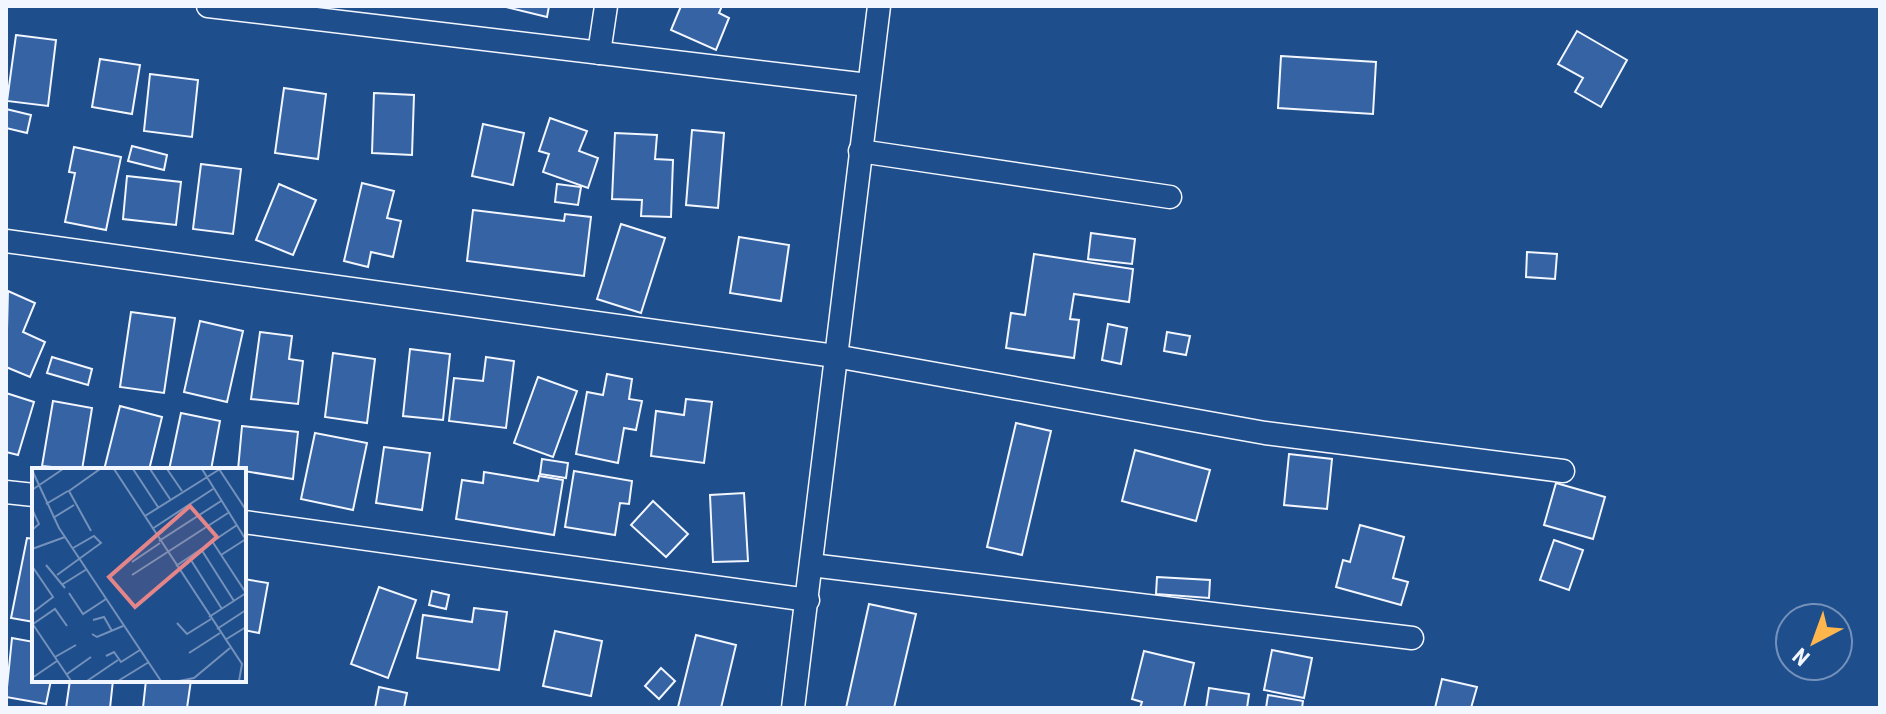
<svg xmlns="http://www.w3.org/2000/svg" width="1886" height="714" viewBox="0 0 1886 714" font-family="'Roboto Condensed',sans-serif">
<rect width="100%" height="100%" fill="#1f4e8c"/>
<!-- building -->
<g fill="#3563a3" stroke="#f2f6ff" stroke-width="2">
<path d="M502,6H549L547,17Z"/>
<path d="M681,6H722L719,13L729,18L716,50L671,30Z"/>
<path d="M1577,31L1627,60L1601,107L1575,92L1583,78L1558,64Z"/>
<path d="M16,35L56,40L48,106L7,101Z"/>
<path d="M1281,56L1376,62L1373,114L1278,108Z"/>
<path d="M100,59L140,65L132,114L92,107Z"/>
<path d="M150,74L198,80L192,137L144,131Z"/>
<path d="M284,88L326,94L318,159L275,153Z"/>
<path d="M374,93L414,95L412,155L372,153Z"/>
<path d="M6,109L31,115L27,133L6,128Z"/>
<path d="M550,118L587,131L579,151L598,158L588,188L543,172L549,154L539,151Z"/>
<path d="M483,124L524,133L513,185L472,176Z"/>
<path d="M692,130L724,133L718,208L686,205Z"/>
<path d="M615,133L657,135L655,159L673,160L671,217L641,216L642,200L612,199Z"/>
<path d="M132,146L167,155L164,170L128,161Z"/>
<path d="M74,147L121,157L106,230L65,222L75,173L69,172Z"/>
<path d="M201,164L241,169L233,234L193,229Z"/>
<path d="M127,176L181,182L176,225L123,219Z"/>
<path d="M362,183L394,191L387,218L401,221L393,257L371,252L368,267L344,261Z"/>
<path d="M279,184L316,200L293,255L256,240Z"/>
<path d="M557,184L581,187L578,205L555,202Z"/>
<path d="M473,210L564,221L565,214L591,217L584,276L467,261Z"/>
<path d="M621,224L665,238L641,313L597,299Z"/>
<path d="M1091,233L1135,239L1132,264L1088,259Z"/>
<path d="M739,237L789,245L781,301L730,293Z"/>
<path d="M1527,252L1557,254L1555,279L1526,277Z"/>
<path d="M1034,254L1133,269L1129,302L1074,294L1070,319L1079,320L1074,358L1006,348L1011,313L1025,315Z"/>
<path d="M8,291L35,303L23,332L45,342L30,377L6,367Z"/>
<path d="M131,312L175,318L164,393L120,387Z"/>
<path d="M200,321L243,331L227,402L184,392Z"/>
<path d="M1108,324L1127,328L1121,364L1102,360Z"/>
<path d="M260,332L292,336L289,359L303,361L298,404L251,399Z"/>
<path d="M1167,332L1190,336L1186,355L1164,351Z"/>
<path d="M410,349L450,354L443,420L403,416Z"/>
<path d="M333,353L375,359L367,423L325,417Z"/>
<path d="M52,357L92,369L88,385L47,373Z"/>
<path d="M486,357L514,361L506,428L449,421L454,378L483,381Z"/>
<path d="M607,374L632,379L629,399L642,401L636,430L624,428L618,463L576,454L587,392L603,395Z"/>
<path d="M538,377L577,391L553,457L514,443Z"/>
<path d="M6,393L34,402L18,455L6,452Z"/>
<path d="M686,399L712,402L704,463L651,456L656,411L684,415Z"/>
<path d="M53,401L92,408L82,470L42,466Z"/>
<path d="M120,406L162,417L149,470H104Z"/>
<path d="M181,413L220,421L211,470H169Z"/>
<path d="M1016,423L1051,431L1022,555L987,547Z"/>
<path d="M242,426L298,432L293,479L238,470Z"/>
<path d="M315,433L367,443L353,510L301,499Z"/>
<path d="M384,447L430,453L422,510L376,503Z"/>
<path d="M1135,450L1210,470L1196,521L1122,501Z"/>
<path d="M1289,454L1332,459L1327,509L1284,505Z"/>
<path d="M542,459L568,463L566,478L540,474Z"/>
<path d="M574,471L632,481L629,504L620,503L615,535L565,527Z"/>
<path d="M484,472L538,481L539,476L563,480L554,535L456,519L462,480L483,483Z"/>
<path d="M1556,483L1605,497L1593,539L1544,525Z"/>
<path d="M744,493L748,561L713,562L710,495Z"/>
<path d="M653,501L688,534L666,557L631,525Z"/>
<path d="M1360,525L1404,537L1393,578L1408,582L1401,605L1336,587L1343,560L1350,562Z"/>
<path d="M27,538L34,539V622L11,618Z"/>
<path d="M1554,540L1583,550L1569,590L1540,580Z"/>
<path d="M1157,577L1210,580L1209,598L1156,594Z"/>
<path d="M244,579L268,583L259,633L244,630Z"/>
<path d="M379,587L416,600L388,678L351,664Z"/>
<path d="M432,591L449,595L446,609L429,605Z"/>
<path d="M869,604L916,614L894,708H846Z"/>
<path d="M474,608L507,612L499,670L417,658L423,615L472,622Z"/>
<path d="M555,631L602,641L591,696L543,686Z"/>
<path d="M696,635L736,645L721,708L678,707Z"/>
<path d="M12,638L34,642V680H51L46,704L6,697Z"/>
<path d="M1272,650L1312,658L1304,698L1264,690Z"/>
<path d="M1144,651L1194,663L1184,708H1140L1142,702L1132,699Z"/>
<path d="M661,668L675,681L659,699L645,686Z"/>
<path d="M1442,679L1477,687L1471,708H1435Z"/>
<path d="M70,680H113L110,708H66Z"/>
<path d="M146,680H191L187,708H143Z"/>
<path d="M379,687L407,693L404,708H375Z"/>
<path d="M1209,688L1249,694L1247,708H1206Z"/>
<path d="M1268,695L1303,701L1302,708H1266Z"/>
</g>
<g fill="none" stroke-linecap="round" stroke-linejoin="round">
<!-- minor casing -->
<g stroke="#f2f6ff" stroke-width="25">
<g id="minor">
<path d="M208,6L868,85"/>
<path d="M599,53L606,6"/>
<path d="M860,151L1170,197"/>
<path d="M6,241L835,356L1265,433L1563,471"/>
<path d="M6,492L34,495"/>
<path d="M244,522L808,600"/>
<path d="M811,565L1412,638"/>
<path d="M793,708L879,6"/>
</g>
</g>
<!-- minor -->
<use href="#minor" stroke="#1f4e8c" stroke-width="22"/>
</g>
<!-- overview -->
<g transform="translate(32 468)">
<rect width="214" height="214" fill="#1f4e8c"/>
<path fill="none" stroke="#7391ba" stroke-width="2" d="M82,1L210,196L207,213M101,1L126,39M118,1L138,31M135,1L150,23M170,1L214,72M187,1L214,42M0,2L27,60L129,213M0,22L31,1M14,36L36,23M0,41L7,56L0,62M113,48L188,1M21,50L42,37M120,61L181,21M59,63L37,23L68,1M127,73L189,33M180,73L214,125M0,81L33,69M169,81L202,133M189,87L214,71M157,89L190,141M100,94L128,75M14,97L33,120M0,98L21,129L0,145M144,98L205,57M25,107L69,75L62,68L41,80M100,107L196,45M31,116L55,101M37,125L51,146L74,131M177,149L214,125M61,152L72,149L80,163M0,155L39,213M145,155L155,166L179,151M1,156L23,141L35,158M185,161L214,142M60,166L65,169L91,158M193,172L214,159M157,185L188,165M74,188L82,184L89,194L108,182M23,189L44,177M35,206L59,189M0,210L25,193M55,213L86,192M86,213L117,194M147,213L162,210L198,180"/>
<path fill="#e38589" fill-opacity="0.15" stroke="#e38589" stroke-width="4" d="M158,38L185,69L103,139L77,109Z"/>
<rect width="214" height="214" fill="none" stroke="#f2f6ff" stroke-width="4"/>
</g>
<!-- border -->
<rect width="1886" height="714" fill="none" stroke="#f2f6ff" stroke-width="16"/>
<!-- north arrow -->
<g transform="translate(1814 642) rotate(221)"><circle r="38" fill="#1f4e8c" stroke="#7391ba" stroke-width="2"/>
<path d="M0-6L14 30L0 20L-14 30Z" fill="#ffb74d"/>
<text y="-12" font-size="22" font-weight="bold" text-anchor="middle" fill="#f2f6ff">N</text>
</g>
</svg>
